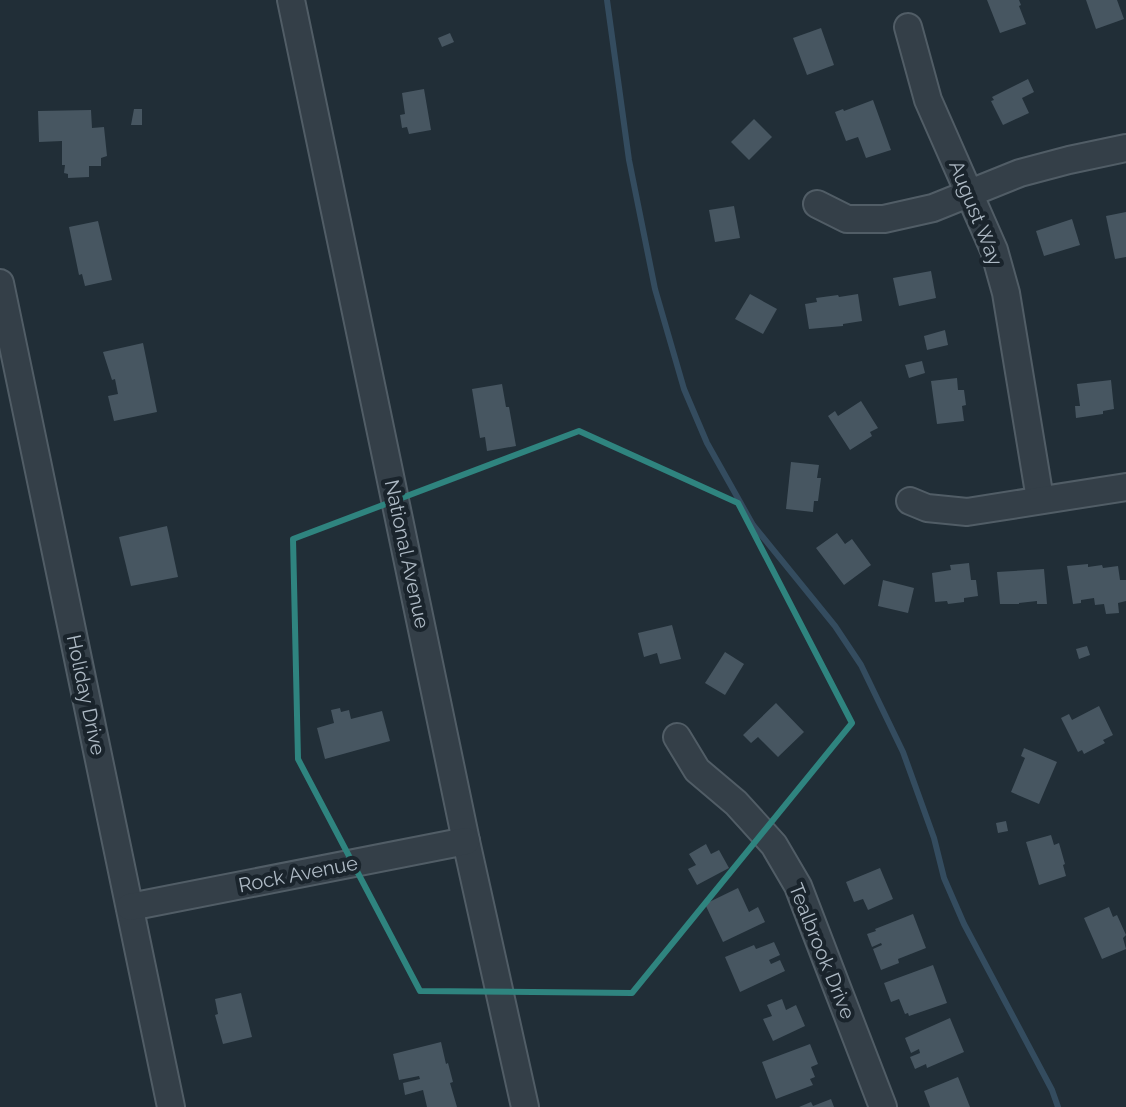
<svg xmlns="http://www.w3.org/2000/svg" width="1126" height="1107" viewBox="0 0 1126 1107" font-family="Raleway,sans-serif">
<rect width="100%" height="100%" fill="#212e37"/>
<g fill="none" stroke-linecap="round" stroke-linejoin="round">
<!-- stream -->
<path stroke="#344c5f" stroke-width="6" d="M607,0L629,160L655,289L684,389L707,443L753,525L835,626L861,665L903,752L934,838L944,878L964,924L1052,1090L1058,1107"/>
</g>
<!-- building -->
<g fill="#475661">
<path d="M987,0H1019L1021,5L1019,6L1026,24L1000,33Z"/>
<path d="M1086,0H1117L1124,19L1096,29Z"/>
<path d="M821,28L834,65L807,75L793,38Z"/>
<path d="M450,33L454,42L442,47L438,38Z"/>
<path d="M1028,79L1034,92L1022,98L1029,113L1003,125L991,101L994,100L992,97Z"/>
<path d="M424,89L431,130L409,134L407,127L402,128L400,115L405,114L402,93Z"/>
<path d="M873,100L891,150L866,158L858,137L846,141L835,112L843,109L844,111Z"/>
<path d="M134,109H142V125H131Z"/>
<path d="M91,110L92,128L104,127L107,156L101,158V166H89V177L68,178V174L64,173L65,165H62V141L39,142L38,111Z"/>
<path d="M754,119L772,137L749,160L731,142Z"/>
<path d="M734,206L740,238L715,242L709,210Z"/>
<path d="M1126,212V257L1115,259L1106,216Z"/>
<path d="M1072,219L1080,245L1044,256L1036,231Z"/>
<path d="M98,221L112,280L85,286L82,274L79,275L69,227Z"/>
<path d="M931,271L936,298L899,306L893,278Z"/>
<path d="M750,294L777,309L763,334L735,319Z"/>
<path d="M858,294L862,321L843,324V326L809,329L805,304L817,302L816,298L838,295L839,297Z"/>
<path d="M945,330L948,345L927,350L924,336Z"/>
<path d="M143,343L157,412L114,421L108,396L118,394L115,379L112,380L103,352Z"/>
<path d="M922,361L925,373L909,378L905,365Z"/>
<path d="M957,378L958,390H964L966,405L962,406L964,421L937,424L931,381Z"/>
<path d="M1111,380L1114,409L1103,411V414L1076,418L1075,406H1080L1077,384Z"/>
<path d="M502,384L506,407H509L516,446L487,451L485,437L480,438L472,389Z"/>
<path d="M861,401L878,428L870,432L872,436L850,450L828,416L835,411L838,416Z"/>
<path d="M791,462L819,465L817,478H821L818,501H814L813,512L786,509Z"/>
<path d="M167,526L178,577L131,586L119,537Z"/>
<path d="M837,533L845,544L852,539L871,565L844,585L816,548Z"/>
<path d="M969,563L971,580H976L978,596L964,598V602L948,604L947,601L935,602L932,573L951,570L950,565Z"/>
<path d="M1088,564V567L1102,565L1103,568L1118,566L1120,580H1126V601L1118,603L1119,613L1106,614L1104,604L1095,605L1094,598L1081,600V603L1073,604L1067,566Z"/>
<path d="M1044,569L1047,604H1037V601L1019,603V604H1000L997,572Z"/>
<path d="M883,580L914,588L908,613L878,606Z"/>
<path d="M672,625L681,659L660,664L657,653L644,657L638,633Z"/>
<path d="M1087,646L1090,655L1079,659L1076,649Z"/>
<path d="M725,652L744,664L725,695L705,683Z"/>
<path d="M776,703L804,732L778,757L758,737L751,743L743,735Z"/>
<path d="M1099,706L1113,735L1103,740L1105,743L1084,754L1082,750L1078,752L1061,718L1069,714L1072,720Z"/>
<path d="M340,708L341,712L349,710L351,719L382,711L390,741L325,759L317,728L334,723L331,710Z"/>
<path d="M1024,748L1057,762L1039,804L1011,792L1025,758L1021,756Z"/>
<path d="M1006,821L1008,831L998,833L996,823Z"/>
<path d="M1051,835L1054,845L1059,843L1065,864L1063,865L1066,876L1039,885L1026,842Z"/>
<path d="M706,844L711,854L719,850L729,868L697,885L688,869L696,865L689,854Z"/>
<path d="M880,868L893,899L868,910L863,899L854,902L846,882Z"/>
<path d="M738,888L749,912L758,907L765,922L723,942L705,904Z"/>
<path d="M1109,907L1113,917L1117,915L1126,935L1123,938L1126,949L1102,959L1084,918Z"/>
<path d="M913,914L926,948L898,959L899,963L881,970L873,949L882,945L881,943L872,947L867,934L876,931L875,929Z"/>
<path d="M774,942L780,955L769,960L771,964L780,960L785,971L740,992L725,957L754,945L756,949Z"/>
<path d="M933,965L947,1003L909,1016L908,1013L905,1014L899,999L891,1002L884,983Z"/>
<path d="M241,993L252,1037L223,1044L215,1015L218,1014L215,999Z"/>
<path d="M782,999L786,1010L796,1005L805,1026L773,1041L763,1019L772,1016L767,1005Z"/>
<path d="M950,1018L964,1052L927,1068L926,1064L915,1069L910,1057L920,1053L919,1049L911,1053L905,1038Z"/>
<path d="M441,1042L446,1064L448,1063L453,1082L450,1083L457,1107H427L423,1090L405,1095L403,1083L420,1079L419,1076L399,1080L393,1054Z"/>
<path d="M810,1044L818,1064L811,1067L815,1077L810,1079L813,1085L776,1099L762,1062Z"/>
<path d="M958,1077L970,1107H930L924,1091Z"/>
<path d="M831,1099L834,1107H799L811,1102L813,1106Z"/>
</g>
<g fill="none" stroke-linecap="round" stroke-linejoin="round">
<!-- street casing -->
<g stroke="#515d66" stroke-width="30">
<g id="street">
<path d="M291,0L466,841L525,1107"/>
<path d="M908,27L928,100L994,250L1006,293L1040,499"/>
<path d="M817,204L847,219H884L933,208L1020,173L1069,160L1126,148"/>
<path d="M0,283L171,1107"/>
<path d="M910,501L927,508L967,512L1126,487"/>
<path d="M677,737L697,770L736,803L774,845L798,886L883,1107"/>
<path d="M130,907L466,841"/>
</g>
</g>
<!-- street -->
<use href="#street" stroke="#343f48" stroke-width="26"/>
</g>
<!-- marked area -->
<path fill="none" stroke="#2f847f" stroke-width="6" stroke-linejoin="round" d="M579,431L738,503L852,723L632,993L420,991L298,759L293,539Z"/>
<g text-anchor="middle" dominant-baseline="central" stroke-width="8" stroke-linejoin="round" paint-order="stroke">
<!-- street labels -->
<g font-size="20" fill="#aebac5" stroke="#1a242c">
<text transform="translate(976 213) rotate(68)">August Way</text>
<text transform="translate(407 554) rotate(78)">National Avenue</text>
<text transform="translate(86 695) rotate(78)">Holiday Drive</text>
<text transform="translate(298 874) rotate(-11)">Rock Avenue</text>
<text transform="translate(822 951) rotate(68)">Tealbrook Drive</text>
</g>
</g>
</svg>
